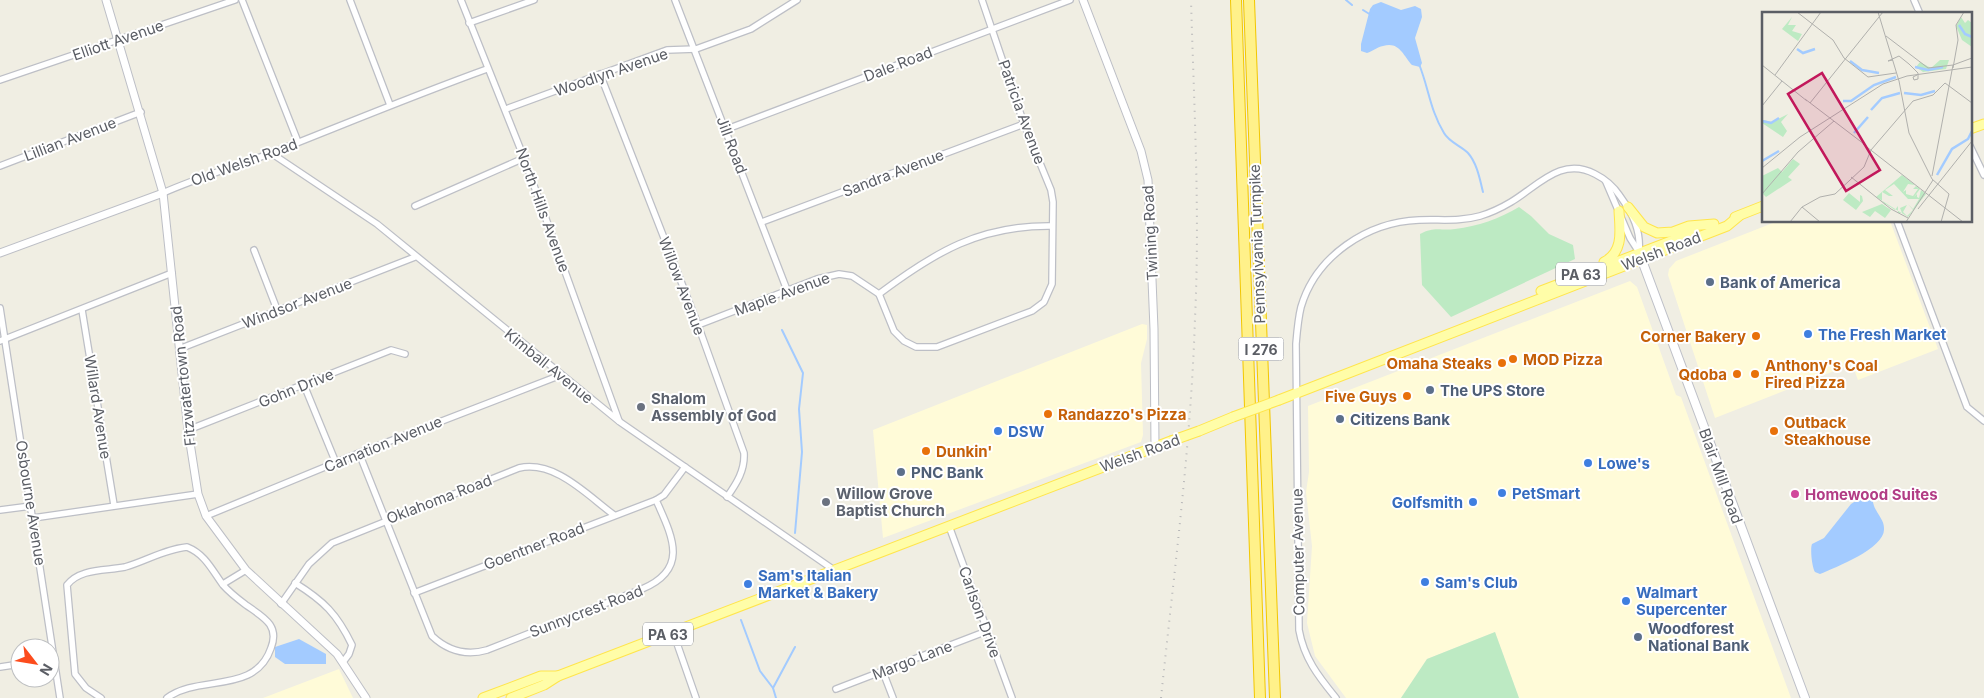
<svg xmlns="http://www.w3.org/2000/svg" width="1984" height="698" viewBox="0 0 1984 698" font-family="Inter,sans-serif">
<rect width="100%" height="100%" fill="#f0eee3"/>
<!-- commercial -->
<g fill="#fffbd8">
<path d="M1778,221H1890L1938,349L1858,380L1852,364L1715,418L1668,275L1669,269L1676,261Z"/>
<path d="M1630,281L1637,287L1676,395L1681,397L1791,698H1519L1495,632L1427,659L1401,698H1346L1315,656L1307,623L1312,546L1306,492L1309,472L1308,406Z"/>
<path d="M1142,324L1147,325V339L1141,363L1143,435L1141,442L883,538L873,430Z"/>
<path d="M339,669L353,698H263Z"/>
</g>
<!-- green -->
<g fill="#bdeac3">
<path d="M1519,207L1531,216L1549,234L1573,245L1575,259L1451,317L1422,285L1420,234C1435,226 1440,231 1455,229C1478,226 1499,219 1519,207Z"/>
<path d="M1495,632L1519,698H1401L1427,659Z"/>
</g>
<!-- water -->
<g fill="#a3cbff">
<path d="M1381,2L1401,10L1415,6L1421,9L1422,17L1415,38L1422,63L1420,67L1412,65C1403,55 1399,41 1383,46C1377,47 1373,51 1367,53L1361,51V44L1370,9L1373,5Z"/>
<path d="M1868,493C1874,498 1872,504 1876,510C1879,516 1884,521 1884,528C1886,548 1836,567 1820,574L1815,572C1812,567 1810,549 1812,544L1824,538L1851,504Z"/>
<path d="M299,639L326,654V664H285L275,657V647Z"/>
</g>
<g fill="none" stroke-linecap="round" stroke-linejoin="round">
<!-- stream -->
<g stroke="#a3cbff" stroke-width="2">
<path d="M1346,0L1352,5"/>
<path d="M1363,10L1371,15"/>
<path d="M1419,64C1429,89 1430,110 1444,133C1449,142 1461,146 1468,153C1477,163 1480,180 1483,192"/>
<path d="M782,330L803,373L799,409L802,452L795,533"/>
<path d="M741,620L760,671L773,688"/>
<path d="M776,698L773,688L795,647"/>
</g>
<!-- minor casing -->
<g stroke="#bdbfc6" stroke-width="8">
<g id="minor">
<path d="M242,0L298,142"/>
<path d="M350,0L390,105"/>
<path d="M461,0L524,158L619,421"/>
<path d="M675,0L787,290"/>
<path d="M1914,0L1920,14"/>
<path d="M469,23L534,0"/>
<path d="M600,74L698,325L744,453C745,470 737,483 727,497"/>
<path d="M0,80L235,0"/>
<path d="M506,109L667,50L696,49L751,29L797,0"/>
<path d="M727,129L1070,0"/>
<path d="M1970,146L1984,175"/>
<path d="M271,153L377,224L620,422L834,570"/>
<path d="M0,166L141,112"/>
<path d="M1606,182L1630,238L1639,252"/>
<path d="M163,193C199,177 237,166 274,152C345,124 415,95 487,69"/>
<path d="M415,206L524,158"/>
<path d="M1897,221L1967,407L1984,421"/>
<path d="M762,222L1024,124"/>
<path d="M254,250L278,312"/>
<path d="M879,294C935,252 980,225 1052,226"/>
<path d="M0,308L60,698"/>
<path d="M82,310L114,505"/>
<path d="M698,325L817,279L839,274L852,276L879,294L894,331L904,341L916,347H937L1032,311L1044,302L1052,284L1053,202L1051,190L1024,124L982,0"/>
<path d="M0,341L172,273"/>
<path d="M179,349L415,257"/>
<path d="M304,385L336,463"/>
<path d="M188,430L391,350L405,354"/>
<path d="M359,453L432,636C448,651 466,656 487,650L642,589C690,569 672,536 656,500L664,495L685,467"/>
<path d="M0,510L31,506"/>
<path d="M206,516L359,453L561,375"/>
<path d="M33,518L198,494"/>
<path d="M949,526L1012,698"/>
<path d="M295,583C324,601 337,614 352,645L349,654L343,662"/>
<path d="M223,584L246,570"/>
<path d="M414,593L656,500"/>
<path d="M281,604L309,564L332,543L519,468C555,460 587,495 614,515"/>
<path d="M673,632L696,698"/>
<path d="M0,667L20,664"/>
<path d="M883,672L893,698"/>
<path d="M836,689L987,631"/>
<path d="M101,698L86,688L75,674L67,585C80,568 106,571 125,567C146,561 165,549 187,547C205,554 212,570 223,585C230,593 238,599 246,605C263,617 280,625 271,648C255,695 199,674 167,698"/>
<path d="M1336,698C1318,676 1304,658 1299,630L1296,344C1297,332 1298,319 1301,307C1316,256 1367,222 1419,220C1440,219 1459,222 1480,216C1490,213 1501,208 1511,202C1538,186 1561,156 1595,174C1605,179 1614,187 1620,196C1633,214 1641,231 1639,252"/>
</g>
</g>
<!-- tertiary casing -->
<g stroke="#bdbfc6" stroke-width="9">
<g id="tertiary">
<path d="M106,0L163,193L188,430L198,494L206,516L246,570L337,654L366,698"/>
<path d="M1083,0L1141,151L1148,180L1154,329L1155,447"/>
<path d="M0,253L163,193"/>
</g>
</g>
<!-- secondary casing -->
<g stroke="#bec0c8" stroke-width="10">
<path id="secondary" d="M1640,255L1805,698"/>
</g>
<!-- primary casing -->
<g stroke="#ffe54c" stroke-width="11">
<g id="primary">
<path d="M1970,129L1984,124"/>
<path d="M1628,207L1644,227L1657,233L1673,232L1689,226L1714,224"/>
<path d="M1735,217L1763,206"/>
<path d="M1604,262C1624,252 1620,230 1619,211"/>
<path d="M1541,291L1692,233"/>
<path d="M1279,400L1727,226L1739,216"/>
<path d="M1199,431L1233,417"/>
<path d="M483,698L541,676H558"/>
<path d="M511,698L544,685L558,676L1171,441"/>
</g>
</g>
<!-- motorway casing -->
<g stroke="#f2c700" stroke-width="12">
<g id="motorway">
<path d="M1236,0L1260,698"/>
<path d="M1249,0L1275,698"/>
</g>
</g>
<!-- minor -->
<use href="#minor" stroke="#fff" stroke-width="5.5"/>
<!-- tertiary -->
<use href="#tertiary" stroke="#fff" stroke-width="7"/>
<!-- secondary -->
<use href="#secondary" stroke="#fff" stroke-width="8"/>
<!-- primary -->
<use href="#primary" stroke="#fffda8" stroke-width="9"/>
<!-- motorway -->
<use href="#motorway" stroke="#fff18a" stroke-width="10"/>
<!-- rail -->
<path stroke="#b7b7b8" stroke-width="2" stroke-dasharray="1 6" stroke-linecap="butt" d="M1161,698C1174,572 1191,445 1195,318C1200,212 1194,106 1191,0"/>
<!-- primary-bridge casing -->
<g stroke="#ffe54c" stroke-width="11" stroke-linecap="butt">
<g id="primary-bridge">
<path d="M1233,417L1279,400"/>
<path d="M1171,441L1199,431"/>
</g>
</g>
<!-- primary-bridge -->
<use href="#primary-bridge" stroke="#fffda8" stroke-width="9"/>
</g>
<!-- markers -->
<g fill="#5c6f8a" stroke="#fff" stroke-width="2">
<circle cx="1710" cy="282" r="5"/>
<circle cx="1430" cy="390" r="5"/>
<circle cx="1340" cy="419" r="5"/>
<circle cx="901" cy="472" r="5"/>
<circle cx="1638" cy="637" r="5"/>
</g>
<g fill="#3f7fe0" stroke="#fff" stroke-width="2">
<circle cx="1808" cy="334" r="5"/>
<circle cx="998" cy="431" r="5"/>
<circle cx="1588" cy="463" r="5"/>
<circle cx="1502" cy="493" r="5"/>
<circle cx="1473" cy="502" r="5"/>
<circle cx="1425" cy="582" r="5"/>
<circle cx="748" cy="584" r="5"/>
<circle cx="1626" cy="601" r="5"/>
</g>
<g fill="#e8710a" stroke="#fff" stroke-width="2">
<circle cx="1756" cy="336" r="5"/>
<circle cx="1513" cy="359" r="5"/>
<circle cx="1502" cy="363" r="5"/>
<circle cx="1737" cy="374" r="5"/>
<circle cx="1755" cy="374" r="5"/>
<circle cx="1407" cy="396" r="5"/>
<circle cx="1048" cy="414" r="5"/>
<circle cx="1774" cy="431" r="5"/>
<circle cx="926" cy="451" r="5"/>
</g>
<g fill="#6b7280" stroke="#fff" stroke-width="2">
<circle cx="641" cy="407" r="5"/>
<circle cx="826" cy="502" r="5"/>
</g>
<circle fill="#d1479c" stroke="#fff" stroke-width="2" cx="1795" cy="494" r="5"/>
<g text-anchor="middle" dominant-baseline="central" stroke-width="4" stroke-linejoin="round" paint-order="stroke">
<!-- shield labels -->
<g fill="#fff" stroke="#8c8e93" stroke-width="1">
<rect x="1556" y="262.5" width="50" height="23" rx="4"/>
<rect x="1238.5" y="337.5" width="45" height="23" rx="4"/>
<rect x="643" y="622.5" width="50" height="23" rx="4"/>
</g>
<g font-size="14" font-weight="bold" fill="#5b5e65">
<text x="1581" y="274">PA 63</text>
<text x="1261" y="349">I 276</text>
<text x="668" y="634">PA 63</text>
</g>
<!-- street labels -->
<g font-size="15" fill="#5b5e65" stroke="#fff">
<text transform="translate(118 40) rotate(-19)">Elliott Avenue</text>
<text transform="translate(898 64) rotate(-21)">Dale Road</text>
<text transform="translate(611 72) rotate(-19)">Woodlyn Avenue</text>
<text transform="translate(1022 112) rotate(70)">Patricia Avenue</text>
<text transform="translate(70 139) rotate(-21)">Lillian Avenue</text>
<text transform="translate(732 145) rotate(69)">Jill Road</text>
<text transform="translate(244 162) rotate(-20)">Old Welsh Road</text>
<text transform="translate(893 173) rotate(-21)">Sandra Avenue</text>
<text transform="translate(543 210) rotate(70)">North Hills Avenue</text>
<text transform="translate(1150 233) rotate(-93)">Twining Road</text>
<text transform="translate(1257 244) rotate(-92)">Pennsylvania Turnpike</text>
<text transform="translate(1661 251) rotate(-21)">Welsh Road</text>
<text transform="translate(682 286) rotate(69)">Willow Avenue</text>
<text transform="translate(782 294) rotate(-20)">Maple Avenue</text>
<text transform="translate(297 303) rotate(-21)">Windsor Avenue</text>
<text transform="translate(549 366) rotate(39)">Kimball Avenue</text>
<text transform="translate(183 376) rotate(-96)">Fitzwatertown Road</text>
<text transform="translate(296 388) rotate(-22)">Gohn Drive</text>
<text transform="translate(98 407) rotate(81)">Willard Avenue</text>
<text transform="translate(383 444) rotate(-22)">Carnation Avenue</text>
<text transform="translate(1140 453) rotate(-20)">Welsh Road</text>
<text transform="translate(1721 476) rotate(70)">Blair Mill Road</text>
<text transform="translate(439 499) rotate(-21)">Oklahoma Road</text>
<text transform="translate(31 503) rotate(81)">Osbourne Avenue</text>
<text transform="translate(534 546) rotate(-21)">Goentner Road</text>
<text transform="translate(1298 552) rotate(-91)">Computer Avenue</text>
<text transform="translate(586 611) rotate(-21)">Sunnycrest Road</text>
<text transform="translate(980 612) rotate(70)">Carlson Drive</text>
<text transform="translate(912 660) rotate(-21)">Margo Lane</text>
</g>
<!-- service labels -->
<g font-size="15" font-weight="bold" fill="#4e5e75" stroke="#fff" text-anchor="start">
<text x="1720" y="282">Bank of America</text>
<text x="1440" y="390">The UPS Store</text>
<text x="1350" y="419">Citizens Bank</text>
<text x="911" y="472">PNC Bank</text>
<text x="1648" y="628">Woodforest<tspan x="1648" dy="17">National Bank</tspan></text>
</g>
<!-- shop labels -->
<g font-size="15" font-weight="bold" fill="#366cbe" stroke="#fff" text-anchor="start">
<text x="1818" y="334">The Fresh Market</text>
<text x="1008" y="431">DSW</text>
<text x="1598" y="463">Lowe's</text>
<text x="1512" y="493">PetSmart</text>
<text x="1463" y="502" text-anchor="end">Golfsmith</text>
<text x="758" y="575">Sam's Italian<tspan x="758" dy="17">Market &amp; Bakery</tspan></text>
<text x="1435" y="582">Sam's Club</text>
<text x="1636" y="592">Walmart<tspan x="1636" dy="17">Supercenter</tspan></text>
</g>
<!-- food labels -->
<g font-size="15" font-weight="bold" fill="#c56008" stroke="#fff" text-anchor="start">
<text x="1746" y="336" text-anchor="end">Corner Bakery</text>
<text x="1523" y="359">MOD Pizza</text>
<text x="1492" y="363" text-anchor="end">Omaha Steaks</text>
<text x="1765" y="365">Anthony's Coal<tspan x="1765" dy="17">Fired Pizza</tspan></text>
<text x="1727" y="374" text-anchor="end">Qdoba</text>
<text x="1397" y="396" text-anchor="end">Five Guys</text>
<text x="1058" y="414">Randazzo's Pizza</text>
<text x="1784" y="422">Outback<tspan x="1784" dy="17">Steakhouse</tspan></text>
<text x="936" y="451">Dunkin'</text>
</g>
<!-- worship labels -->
<g font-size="15" font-weight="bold" fill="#5b616d" stroke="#fff" text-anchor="start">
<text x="651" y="398">Shalom<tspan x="651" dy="17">Assembly of God</tspan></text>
<text x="836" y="493">Willow Grove<tspan x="836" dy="17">Baptist Church</tspan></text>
</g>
<!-- hotel labels -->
<g font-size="15" font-weight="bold" fill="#b23c85" stroke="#fff" text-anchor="start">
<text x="1805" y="494">Homewood Suites</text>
</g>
</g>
<!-- overview -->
<g transform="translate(1762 12)">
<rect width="210" height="210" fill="#f0eee3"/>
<path d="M30,5L26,13H34L30,19L40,22L36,29L20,17ZM199,5L203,11L206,8L210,11V35L200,28L194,14ZM178,48H187L184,57L161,60L154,55L158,50L169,56ZM26,102L19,110L25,119L21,125L0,111L1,108L10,110ZM31,147L38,152L26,165L30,168L4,185L0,181V164L16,156L20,160ZM140,163L153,173L146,172L141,180L144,178V182L151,184L156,177H151L154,174L158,177L152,185L155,182V185L157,186L159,178L164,182L146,205L114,185ZM132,172L146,187H157L151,197L146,192L151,198L145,204L141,200L145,193L138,196L140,201H136V194L133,198L124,192L128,189L123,193L120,189V180L127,184H131L123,178ZM87,181L98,190V183L100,184L101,189L94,198L81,188ZM120,192L129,198L123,206L113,199L108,205L100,200Z" fill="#bdeac3" fill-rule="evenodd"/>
<path fill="none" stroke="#a3cbff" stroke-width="2.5" d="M197,13L203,22L210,25M35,37L41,41L53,37M88,49L100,58L117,61M153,55L166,58L181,55M142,81L159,83L173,79M81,89H89L112,73L134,65M109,98L120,86L138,81M0,109L9,111L17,106M92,121L106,105M0,149L17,139M175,163L190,137L206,127L210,119"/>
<path fill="none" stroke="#b0b0ad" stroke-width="1" d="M35,0L71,28L82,46L106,65L134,61M116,0L137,69L147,121L170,167L187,182L179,210M124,24L166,56L191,53L210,46M131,48L126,49L137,44L147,52M147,52L156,61V67L152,68L151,65L155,63M0,53L45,89M191,56L196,28L194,13L202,0M13,63L59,0M43,87L102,132M48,91L121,0M0,94L20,69M101,132L201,210M0,156L38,125L121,72L145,64L210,55M170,164L191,53M89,165L129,197L146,206M0,182L36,140L72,109M40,195L58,210M156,197L210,129M28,210L40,195L58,185L73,182L102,155L109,138L151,89L171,83L183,71L210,91M144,210L171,168"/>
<path fill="#c2185b" fill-opacity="0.15" stroke="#c2185b" stroke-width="2.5" d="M60,61L118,158L84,179L26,82Z"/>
<rect width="210" height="210" fill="none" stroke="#5b5e65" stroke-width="2.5"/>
</g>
<!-- north arrow -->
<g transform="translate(35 663) rotate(121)"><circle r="24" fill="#ffffff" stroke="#bdbfc1"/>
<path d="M0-4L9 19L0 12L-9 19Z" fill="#fc4c1d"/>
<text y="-8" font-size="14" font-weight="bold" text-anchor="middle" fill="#5b5e65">N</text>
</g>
</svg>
